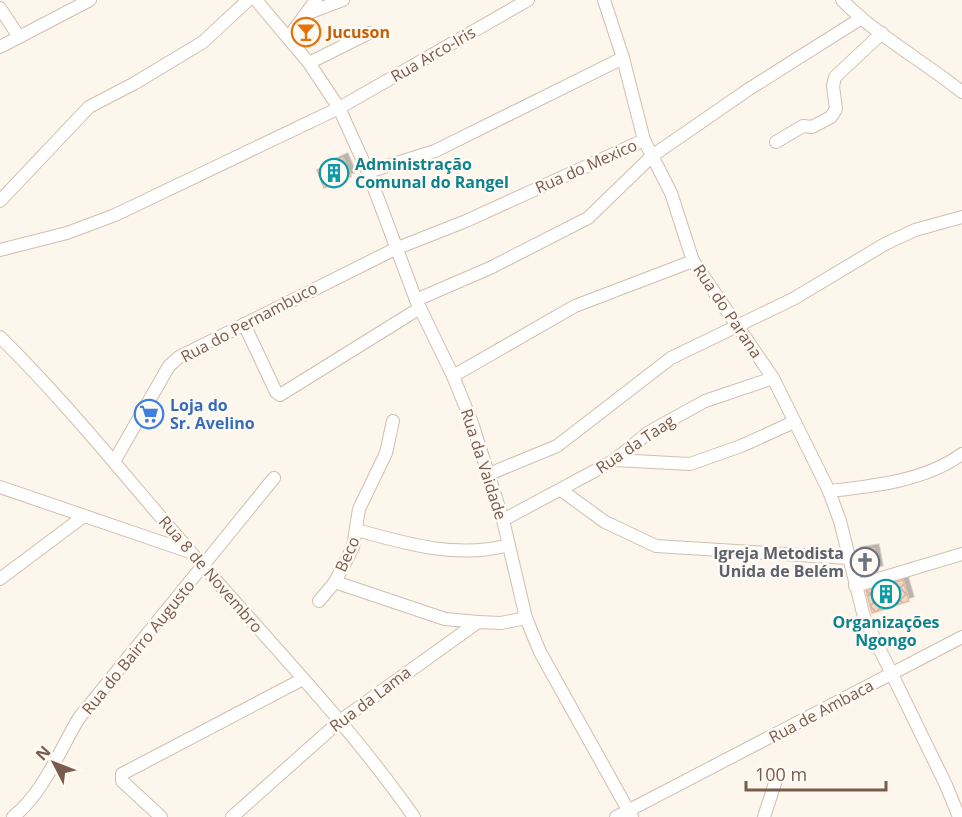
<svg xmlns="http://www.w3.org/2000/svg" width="962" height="817" viewBox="0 0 962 817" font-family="'Open Sans',sans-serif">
<defs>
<pattern id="building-cross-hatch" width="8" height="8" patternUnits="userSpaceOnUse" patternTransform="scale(1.5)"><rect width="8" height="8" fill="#f3d5c3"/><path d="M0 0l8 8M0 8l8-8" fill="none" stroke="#cab0a1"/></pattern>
<filter id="shadow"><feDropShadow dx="4.5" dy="-4.5" stdDeviation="0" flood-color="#0004"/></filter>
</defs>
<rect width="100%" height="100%" fill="#fdf6ec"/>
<!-- building -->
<g fill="url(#building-cross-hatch)" stroke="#e6bba3" stroke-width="1.5" filter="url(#shadow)">
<path d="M343,158L351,176L324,188L317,170Z"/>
<path d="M874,549L878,570L862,574L856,552Z"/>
<path d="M903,580L909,601L872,613L866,591Z"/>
</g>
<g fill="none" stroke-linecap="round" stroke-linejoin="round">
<!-- minor casing -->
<g stroke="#d1beb0" stroke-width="14">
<g id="minor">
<path d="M256,0L309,63L339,108L368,172L416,300L453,376L472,423L503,520L526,618L540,652L632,817"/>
<path d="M604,0L623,58L644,140L671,193L693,261L773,378L829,491L840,521L864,617L946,785L959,817"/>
<path d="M842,0C875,34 923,61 962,92"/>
<path d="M0,8L19,37"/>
<path d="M306,14L343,0"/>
<path d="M288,38L316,0"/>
<path d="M0,47L90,0"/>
<path d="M309,63L369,33"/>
<path d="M776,142L803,126L812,127L831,117L836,109L833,86L835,77L882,33"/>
<path d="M368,172L435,151L623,58"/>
<path d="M0,201L89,107L135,83L203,42L248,0"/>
<path d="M0,250L67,233L115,215L339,108L528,0"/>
<path d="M416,300L490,268L588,218L652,156L749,89L860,19"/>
<path d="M244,324L276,392L280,395L420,308"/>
<path d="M0,337C73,409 135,489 203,566C275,648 351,727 414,817"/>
<path d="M453,376L575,306L693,261"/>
<path d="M115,460L169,366L179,357L395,249L466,221L644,140"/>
<path d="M615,460L690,464L741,446L794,422"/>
<path d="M489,474L557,446L671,358L793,299L885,244L915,230L962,217"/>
<path d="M0,487L190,552"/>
<path d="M561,490L605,522L656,546L848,558"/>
<path d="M829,491C874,486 925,481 962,454"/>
<path d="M503,520L615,460L649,432L705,401L773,378"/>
<path d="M357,530C407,544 457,559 509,545"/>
<path d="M0,579L84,516"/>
<path d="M335,582L445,619L478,622"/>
<path d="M855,586L962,554"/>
<path d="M319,601L335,582L353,547L359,509L386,453L393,421"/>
<path d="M13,817C44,792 59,751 79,718L274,478"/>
<path d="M161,817L122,781V774L303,679"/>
<path d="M232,817L340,721L478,622L501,623L526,618"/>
<path d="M616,817L962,637"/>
<path d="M764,817L777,777"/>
</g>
</g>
<!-- minor -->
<use href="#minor" stroke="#fff" stroke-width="12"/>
</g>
<!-- icons -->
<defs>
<g id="bar-ring" transform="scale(1.5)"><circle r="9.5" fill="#fffaf3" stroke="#e8710a" stroke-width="1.5"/><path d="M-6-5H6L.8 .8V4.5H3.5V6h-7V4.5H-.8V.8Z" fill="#e8710a"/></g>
<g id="building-ring" transform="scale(1.5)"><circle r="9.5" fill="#fffaf3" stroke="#0f9aa8" stroke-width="1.5"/><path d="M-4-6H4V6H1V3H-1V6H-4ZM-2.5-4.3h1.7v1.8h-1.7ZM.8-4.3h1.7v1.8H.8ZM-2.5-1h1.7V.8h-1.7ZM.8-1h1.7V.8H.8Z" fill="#0f9aa8"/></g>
<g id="supermarket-ring" transform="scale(1.5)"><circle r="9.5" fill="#fffaf3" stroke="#3f7fe0" stroke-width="1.5"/><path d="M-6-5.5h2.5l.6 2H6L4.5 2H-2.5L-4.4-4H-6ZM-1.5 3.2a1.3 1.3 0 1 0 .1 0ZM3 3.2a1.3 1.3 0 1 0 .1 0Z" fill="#3f7fe0"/></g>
<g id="church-ring" transform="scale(1.5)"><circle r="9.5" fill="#fffaf3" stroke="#6b7280" stroke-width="1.5"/><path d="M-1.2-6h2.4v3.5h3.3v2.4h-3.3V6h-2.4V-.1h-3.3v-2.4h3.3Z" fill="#6b7280"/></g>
</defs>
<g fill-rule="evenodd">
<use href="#bar-ring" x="306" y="32"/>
<use href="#building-ring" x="334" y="173"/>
<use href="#supermarket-ring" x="149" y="414"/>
<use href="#church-ring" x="865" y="562"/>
<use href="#building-ring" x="886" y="594"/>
</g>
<g text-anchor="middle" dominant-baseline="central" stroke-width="5" stroke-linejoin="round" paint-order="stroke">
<!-- food labels -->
<g font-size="16" font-weight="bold" fill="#c56008" stroke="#fffaf3" text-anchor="start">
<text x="327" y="32">Jucuson</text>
</g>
<!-- street labels -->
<g font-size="16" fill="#7a5c4d" stroke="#fffaf3">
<text transform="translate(433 54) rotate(-30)">Rua Arco-Iris</text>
<text transform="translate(586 166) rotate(-24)">Rua do Mexico</text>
<text transform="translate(728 311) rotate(56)">Rua do Parana</text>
<text transform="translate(249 322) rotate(-28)">Rua do Pernambuco</text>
<text transform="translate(635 444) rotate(-34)">Rua da Taag</text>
<text transform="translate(484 464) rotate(72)">Rua da Vaidade</text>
<text transform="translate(347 554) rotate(-66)">Beco</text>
<text transform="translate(211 574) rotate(49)">Rua 8 de Novembro</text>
<text transform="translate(138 647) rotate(-51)">Rua do Bairro Augusto</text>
<text transform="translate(370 699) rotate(-37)">Rua da Lama</text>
<text transform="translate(821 711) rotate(-28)">Rua de Ambaca</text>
</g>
<!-- culture labels -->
<g font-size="16" font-weight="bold" fill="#0d838f" stroke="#fffaf3" text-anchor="start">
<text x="355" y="164">Administração<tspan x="355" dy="18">Comunal do Rangel</tspan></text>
<text x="886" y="622" text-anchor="middle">Organizações<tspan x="886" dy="18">Ngongo</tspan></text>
</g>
<!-- shop labels -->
<g font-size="16" font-weight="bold" fill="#366cbe" stroke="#fffaf3" text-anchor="start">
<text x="170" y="405">Loja do<tspan x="170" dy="18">Sr. Avelino</tspan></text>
</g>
<!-- worship labels -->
<g font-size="16" font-weight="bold" fill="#5b616d" stroke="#fffaf3" text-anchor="end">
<text x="844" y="553">Igreja Metodista<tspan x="844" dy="18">Unida de Belém</tspan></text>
</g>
</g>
<!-- north arrow -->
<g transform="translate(54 763) rotate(312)" stroke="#fffaf3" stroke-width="4.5" paint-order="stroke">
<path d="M0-4.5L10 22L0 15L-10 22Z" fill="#7a5c4d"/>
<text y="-9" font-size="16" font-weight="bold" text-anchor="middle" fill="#7a5c4d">N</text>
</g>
<!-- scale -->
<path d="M746 781v9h140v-9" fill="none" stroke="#7a5c4d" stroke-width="3"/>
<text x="755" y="781" font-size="18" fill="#7a5c4d" stroke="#fffaf3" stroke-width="4.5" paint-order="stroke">100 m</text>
</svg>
